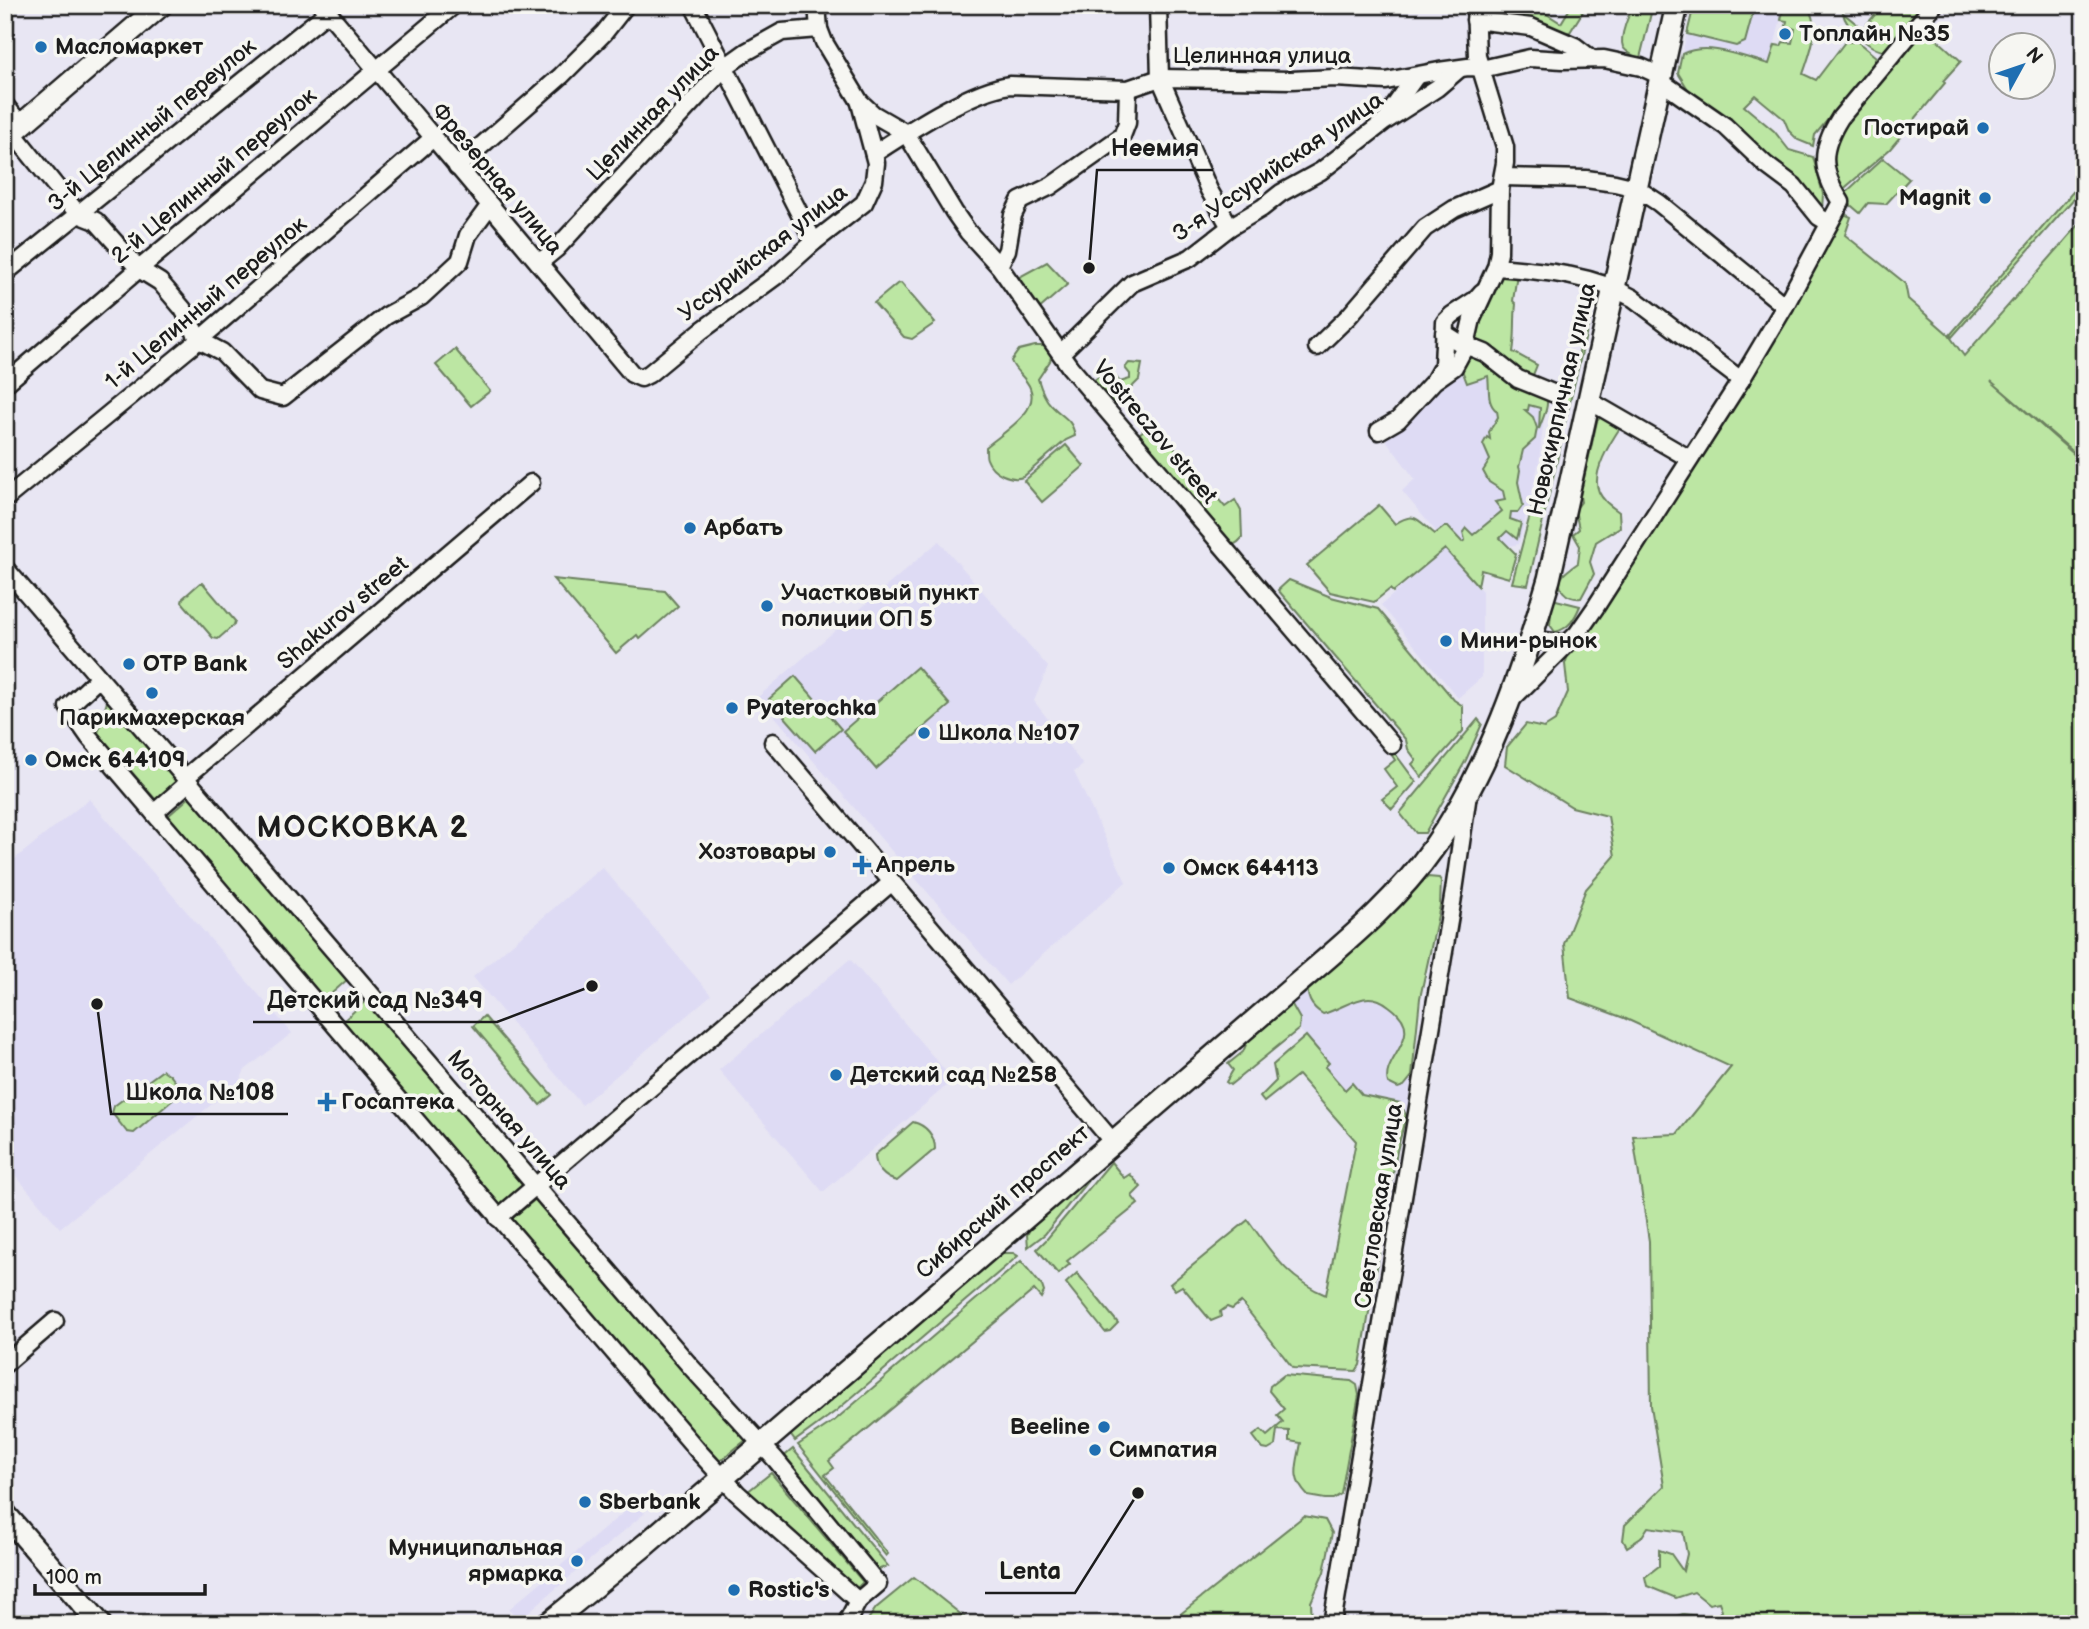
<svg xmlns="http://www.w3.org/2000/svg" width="2089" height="1629" viewBox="0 0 2089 1629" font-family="'Balsamiq Sans',sans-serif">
<rect width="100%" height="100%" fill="#e8e6f3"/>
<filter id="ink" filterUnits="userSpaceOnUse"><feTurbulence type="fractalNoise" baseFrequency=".0143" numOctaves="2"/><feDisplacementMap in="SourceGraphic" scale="14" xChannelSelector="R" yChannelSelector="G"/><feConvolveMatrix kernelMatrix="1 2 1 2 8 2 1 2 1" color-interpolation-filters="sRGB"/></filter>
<g filter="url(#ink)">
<!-- built -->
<g fill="#dedbf4">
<path d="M1694,5H1784L1770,64L1705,49L1688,51L1682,54Z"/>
<path d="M1463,373L1491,379L1545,407L1539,462L1519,544L1468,554L1447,526L1438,534L1402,491L1415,479L1386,440L1439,386Z"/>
<path d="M939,541L1048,667L1034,701L1083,765L1074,772L1126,882L1008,985L758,697Z"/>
<path d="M1445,549L1482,591V677L1458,698L1381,605Z"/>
<path d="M89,799L292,1033L245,1070L239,1082L60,1228L5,1163V867Z"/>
<path d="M602,867L711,995L582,1105L473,977Z"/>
<path d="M850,959L953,1080L823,1192L719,1070Z"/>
<path d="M1309,983L1307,995L1317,1011L1367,998L1384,1003L1395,1010L1401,1018L1405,1029V1038L1402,1048L1388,1067L1408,1082L1412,1076L1406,1115L1400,1103L1362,1095L1352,1084L1345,1090L1325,1066L1329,1062L1299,1029L1300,1019L1285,1003Z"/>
<path d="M636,1502L645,1513L519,1620L509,1609Z"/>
</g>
<!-- green -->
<g fill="#bce6a3" stroke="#6c8160" stroke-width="2">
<path d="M1481,5H1545L1542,11L1561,23L1572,5L1582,8L1587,5L1570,32L1559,34L1509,15L1482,14Z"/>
<path d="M1636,5H1653L1639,62C1635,54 1627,54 1623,47C1619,38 1629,10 1636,5Z"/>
<path d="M1694,5H1755L1745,42L1736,46L1687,34Z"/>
<path d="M1784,5H1807C1821,29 1811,50 1803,74L1816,80L1845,42H1858L1876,57L1871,68L1815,135L1813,146L1798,140L1789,131L1784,119L1755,95L1744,106L1774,131L1789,150L1813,157L1823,194L1822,210L1691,94L1678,73L1682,54C1708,41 1743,57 1769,64L1775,45L1781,46L1783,42L1792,43L1795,29L1786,26L1787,21L1781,20Z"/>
<path d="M1883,5H1924L1885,51C1871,51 1845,26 1843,13L1863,29Z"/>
<path d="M1924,31L1929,32L1961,61L1943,81L1945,83L1890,149L1840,192L1830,163L1835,135L1919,32Z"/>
<path d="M1883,158L1909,179L1886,204L1868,203L1860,213L1846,201L1843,195Z"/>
<path d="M2084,179V187L1952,337L1950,335Z"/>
<path d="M1840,212L1851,217L1845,235L1905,283L1908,299L1948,334L1964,356L2084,219V461L1991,381L2084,463V1624H1666L1665,1620L1683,1614L1715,1618L1722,1610L1719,1602L1709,1604L1694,1592L1676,1598L1647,1586L1645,1577L1659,1566V1550L1671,1554L1683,1571L1687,1554L1683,1532L1648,1527L1641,1538L1627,1547L1623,1540L1625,1525L1664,1486L1651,1406L1649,1241L1633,1136L1677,1134L1731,1067L1624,1018L1570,998L1564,944L1586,889L1615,856L1608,816L1572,807L1505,765L1507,747L1526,724L1544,728L1555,721L1568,692L1565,664L1570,650L1588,626L1804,287Z"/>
<path d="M1047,262L1068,284L1038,310L1012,281Z"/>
<path d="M1498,271L1517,274L1513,301L1516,304C1514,322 1516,335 1513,352L1537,365L1531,380C1553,400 1549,402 1539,429L1540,408L1529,405L1528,410H1525L1533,417L1537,428L1535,439L1523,450L1519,467L1520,470L1518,482L1523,505L1518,512H1511L1510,519L1521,523L1517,539L1507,531L1500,538L1516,554L1509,578L1481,570L1478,586L1445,549L1393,592L1390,589L1374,602L1330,592L1307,565L1379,505L1395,524C1416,510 1418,521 1435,534L1444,527H1448L1462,542L1465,540L1463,532L1466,528L1473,535L1502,511L1495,502L1505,500L1503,491L1489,482L1483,471L1490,460L1483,444L1487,437L1490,439L1489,432L1498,417L1497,411C1486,403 1490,389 1488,376L1467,383L1462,370L1474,330Z"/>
<path d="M901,283L935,323L912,339L904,337L874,303L897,284Z"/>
<path d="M1598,285L1564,427L1556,426C1544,407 1567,387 1573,371C1584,346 1585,306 1598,285Z"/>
<path d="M1035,346H1046L1052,352L1050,361L1038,379C1041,389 1044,398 1051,405C1063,418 1072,418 1075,436L1066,440L1023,477C1011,481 992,473 987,459C986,458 986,449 986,447C1002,433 1040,412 1030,388C1026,377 1015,372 1011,361L1019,350Z"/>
<path d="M455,349L490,391L471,406L436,365Z"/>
<path d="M1129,363L1142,364L1139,380L1109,410L1089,384L1109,369L1120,382L1130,379V374L1125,368Z"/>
<path d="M1604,413L1622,425C1611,441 1590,473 1599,492C1603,501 1611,506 1619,512L1620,527L1596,542L1590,562L1594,574L1581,598C1567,600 1553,587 1564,574C1568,570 1574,566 1578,563L1580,546L1573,534L1579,529L1575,510L1581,502L1580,496L1597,421Z"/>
<path d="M1148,427H1157L1225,507L1235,500L1241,511L1242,538C1237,544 1233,546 1225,545L1135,437Z"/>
<path d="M1557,441L1561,443L1528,585L1512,583L1548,447Z"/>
<path d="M1066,445L1084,466L1042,502L1024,481Z"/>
<path d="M553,579L665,591L678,606L640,639L637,635L616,653Z"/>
<path d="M1289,580L1331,597L1378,609L1454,700L1463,706V731L1422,777L1412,764L1416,760L1408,749L1406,740L1278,590Z"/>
<path d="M200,583H203L235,621L234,625L218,639L213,638L182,602L183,598Z"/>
<path d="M1552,599L1580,606C1575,618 1569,629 1555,632L1550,625Z"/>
<path d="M917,667L950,705L876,769L843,731Z"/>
<path d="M795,676L841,729L815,751L769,699Z"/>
<path d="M108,698L178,780L156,800L98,733Z"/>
<path d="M1478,719L1482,724L1466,760L1425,833H1416L1400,813Z"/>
<path d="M1394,752L1416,782L1392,809L1382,799L1397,787L1384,769L1395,760L1391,754Z"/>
<path d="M192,795L348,979L323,1001L168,816Z"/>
<path d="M1428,877L1439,878L1441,881L1440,906L1420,998L1412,1076L1404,1086L1398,1088L1388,1083C1380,1057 1430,1035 1389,1006C1384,1002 1377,998 1369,998C1354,998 1338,1010 1323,1014C1311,1007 1305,996 1309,983Z"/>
<path d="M370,997L530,1186L502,1209L343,1021Z"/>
<path d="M1291,1003L1300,1019L1299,1029L1230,1085L1226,1082L1233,1070L1228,1064L1243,1052L1250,1035Z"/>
<path d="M484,1016L552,1095L540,1105L473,1026Z"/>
<path d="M1306,1036L1329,1063L1325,1067L1345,1090L1352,1083L1362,1095L1400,1103L1406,1115L1397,1151L1360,1365L1356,1371L1293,1368L1241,1302L1232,1309L1227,1307L1220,1312L1221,1317L1211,1321L1182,1286L1175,1290L1170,1284L1248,1220C1272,1253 1287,1279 1326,1295L1356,1141L1298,1075L1264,1102L1260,1097L1276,1081L1273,1065Z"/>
<path d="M163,1070L170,1075L182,1090L181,1093L134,1133L127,1132L112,1113L114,1106Z"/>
<path d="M913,1122C926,1125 935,1136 935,1149L897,1181C884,1178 875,1168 875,1155Z"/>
<path d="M1111,1162L1124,1178L1130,1174L1141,1187L1132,1196L1138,1204L1067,1261L1070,1264L1058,1274L1037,1249L1046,1240Z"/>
<path d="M1102,1163L1045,1234L1028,1247L1027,1235L1030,1229Z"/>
<path d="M537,1198L746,1440L717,1463L510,1220Z"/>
<path d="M1001,1253H1013L1018,1256L836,1411L795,1441L789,1433Z"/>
<path d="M1021,1261L1042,1286L1044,1292L1041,1298L1034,1290L829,1461L834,1468L825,1475L888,1554L886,1556L798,1445L834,1421Z"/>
<path d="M1077,1273L1118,1323L1110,1331L1105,1332L1066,1283Z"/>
<path d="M1284,1375L1351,1381L1357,1385L1359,1395L1341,1494L1333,1499H1325L1308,1496C1290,1478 1297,1466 1301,1443L1289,1441V1431L1277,1430L1275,1446L1268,1450L1263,1449L1253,1436L1261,1430L1267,1436L1283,1422L1277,1415L1284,1409L1269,1391L1270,1386Z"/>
<path d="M793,1449L888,1566L877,1570L870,1567L781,1459Z"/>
<path d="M771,1473L863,1582L856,1589L747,1492Z"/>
<path d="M1304,1516L1325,1520L1332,1533L1324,1572L1311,1602L1312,1624H1168Z"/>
<path d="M914,1577L973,1624H865L876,1608Z"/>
</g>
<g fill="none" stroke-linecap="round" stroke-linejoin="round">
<!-- minor casing -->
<g stroke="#1c1c1c" stroke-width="21">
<g id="minor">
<path d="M322,5L632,374L641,378L649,374L701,331L776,276L814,242L864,203L874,181L876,163L860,103"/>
<path d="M693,5L814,242"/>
<path d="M817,5L819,29L824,42L860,102L873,114L906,133L954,212L968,232L999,266L1070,367L1392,745"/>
<path d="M1158,5L1160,78L1209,190L1230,227"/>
<path d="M1475,20L1531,27L1575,46L1592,59"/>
<path d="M1660,81L1725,126L1766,165L1794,186L1819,217L1829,223"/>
<path d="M5,105L22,126"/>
<path d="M1389,114L1416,76"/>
<path d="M13,133L78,214L96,221L139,269L160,282L183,309L199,340L222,352L260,391L283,397L386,316L421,297L460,261L468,235L490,205"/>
<path d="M875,153C909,131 971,90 1010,85L1128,89L1160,78L1291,80L1335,78L1386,81L1439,71L1468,67L1486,68L1530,58L1563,60L1604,59L1641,67L1661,76"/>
<path d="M457,167L561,76L604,33L626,5"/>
<path d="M1503,177L1586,179L1615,183L1636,188L1659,203L1785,306"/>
<path d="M539,263L556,249L725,67L746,52L782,32L819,29"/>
<path d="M999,266L1007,250L1013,215L1020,201L1051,186L1122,136L1127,123L1128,89"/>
<path d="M1496,267C1543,271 1591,274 1633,298L1741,380"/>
<path d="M5,273L328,12"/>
<path d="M1444,333L1460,343L1485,353L1518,379L1555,394"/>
<path d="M1317,347L1349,316L1425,228L1454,209L1500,189"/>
<path d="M1061,353L1132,283L1190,258L1230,227L1262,208L1281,193L1321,171L1384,122L1437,88L1458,70"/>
<path d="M1435,379L1443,365L1445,322L1452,315L1475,300L1482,292"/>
<path d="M5,384L139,269L454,5"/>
<path d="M1588,400L1690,459"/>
<path d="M1379,431L1398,420L1434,381L1454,367L1466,345L1472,319L1496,267L1499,252L1500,189L1505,163V147L1477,56L1475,5"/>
<path d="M5,499L199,340L433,138"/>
<path d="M5,568L691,1367L776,1460L878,1584L858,1601L848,1620L850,1624"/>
<path d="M1530,639L1560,643L1569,642"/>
<path d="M99,678L68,707L89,737L699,1452L737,1493L858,1601"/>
<path d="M1511,700L1577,634L1595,608L1741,380L1785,306L1841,202C1820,169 1820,150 1840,118L1934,5"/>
<path d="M773,742L1113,1142"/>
<path d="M185,778L531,483"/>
<path d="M154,813L189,782"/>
<path d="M498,1218L892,882"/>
<path d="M5,1364L55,1321"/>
<path d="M1332,1624L1454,891L1467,801"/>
</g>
</g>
<!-- major casing -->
<g stroke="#1c1c1c" stroke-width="26">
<g id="major">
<path d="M5,139L161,5"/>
<path d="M5,1514L100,1624"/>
<path d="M548,1624L645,1545L1290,990C1341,946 1395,903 1434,847C1490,768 1522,671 1549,579L1677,5"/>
</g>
</g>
<!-- minor -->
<use href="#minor" stroke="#f6f6f2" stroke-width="16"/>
<!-- major -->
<use href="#major" stroke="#f6f6f2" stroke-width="21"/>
</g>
</g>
<!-- markers -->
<g fill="#1f6fb2" stroke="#f6f6f2" stroke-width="2.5">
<circle cx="1785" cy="34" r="7"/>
<circle cx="41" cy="47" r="7"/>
<circle cx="1983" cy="128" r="7"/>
<circle cx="1985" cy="198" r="7"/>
<circle cx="690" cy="528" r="7"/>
<circle cx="767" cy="606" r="7"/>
<circle cx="1446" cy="641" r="7"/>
<circle cx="129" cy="664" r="7"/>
<circle cx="152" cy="693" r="7"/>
<circle cx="732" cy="708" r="7"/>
<circle cx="924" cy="733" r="7"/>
<circle cx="31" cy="760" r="7"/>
<circle cx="830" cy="852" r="7"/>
<path d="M858.5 854.5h7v7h7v7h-7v7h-7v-7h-7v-7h7z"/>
<circle cx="1169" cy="868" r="7"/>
<circle cx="836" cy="1075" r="7"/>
<path d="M323.5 1091.5h7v7h7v7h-7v7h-7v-7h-7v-7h7z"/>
<circle cx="1104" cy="1427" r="7"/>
<circle cx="1095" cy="1450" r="7"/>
<circle cx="585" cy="1502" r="7"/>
<circle cx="577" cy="1561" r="7"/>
<circle cx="734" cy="1590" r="7"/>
</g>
<g text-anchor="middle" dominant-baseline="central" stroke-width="7" stroke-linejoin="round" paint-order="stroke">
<!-- poi labels -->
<g font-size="23" font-weight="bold" fill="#1c1c1c" stroke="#f6f6f2" text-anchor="start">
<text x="1799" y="34">Топлайн №35</text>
<text x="55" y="47">Масломаркет</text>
<text x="1969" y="128" text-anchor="end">Постирай</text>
<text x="1971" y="198" text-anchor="end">Magnit</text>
<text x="704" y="528">Арбатъ</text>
<text x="781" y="593">Участковый пункт<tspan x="781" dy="26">полиции ОП 5</tspan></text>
<text x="1460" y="641">Мини-рынок</text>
<text x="143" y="664">OTP Bank</text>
<text x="746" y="708">Pyaterochka</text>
<text x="152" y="718" text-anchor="middle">Парикмахерская</text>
<text x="938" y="733">Школа №107</text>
<text x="45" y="760">Омск 644109</text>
<text x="816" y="852" text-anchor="end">Хозтовары</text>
<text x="876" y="865">Апрель</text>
<text x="1183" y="868">Омск 644113</text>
<text x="850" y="1075">Детский сад №258</text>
<text x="341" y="1102">Госаптека</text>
<text x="1090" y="1427" text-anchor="end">Beeline</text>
<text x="1109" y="1450">Симпатия</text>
<text x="599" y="1502">Sberbank</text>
<text x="563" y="1548" text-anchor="end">Муниципальная<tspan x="563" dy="26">ярмарка</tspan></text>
<text x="748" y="1590">Rostic's</text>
</g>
<!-- street labels -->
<g font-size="23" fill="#1c1c1c" stroke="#f6f6f2">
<text x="1262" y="56">Целинная улица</text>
<text transform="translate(653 113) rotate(-46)">Целинная улица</text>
<text transform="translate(152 125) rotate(-39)">3-й Целинный переулок</text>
<text transform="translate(1278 167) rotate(-34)">3-я Уссурийская улица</text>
<text transform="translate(214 176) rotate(-40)">2-й Целинный переулок</text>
<text transform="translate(497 179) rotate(50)">Фрезерная улица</text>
<text transform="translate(763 253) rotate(-38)">Уссурийская улица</text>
<text transform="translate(206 303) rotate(-40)">1-й Целинный переулок</text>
<text transform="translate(1562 399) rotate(-77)">Новокирпичная улица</text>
<text transform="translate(1155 432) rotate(50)">Vostreczov street</text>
<text transform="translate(343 613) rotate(-40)">Shakurov street</text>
<text transform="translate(509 1120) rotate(49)">Моторная улица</text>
<text transform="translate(1003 1202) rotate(-41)">Сибирский проспект</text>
<text transform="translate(1379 1206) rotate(-81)">Светловская улица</text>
</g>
<!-- district labels -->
<g font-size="30" font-weight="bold" letter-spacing="2" fill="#1c1c1c" stroke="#f6f6f2">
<text x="363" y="828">МОСКОВКА 2</text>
</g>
</g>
<!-- callouts -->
<path fill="none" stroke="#1c1c1c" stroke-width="2.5" d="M1089 268L1097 170H1213M592 986L497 1022H253M97 1004L111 1114H288M1138 1493L1075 1593H985"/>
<g fill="#1c1c1c" stroke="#f6f6f2" stroke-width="2.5">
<circle cx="1089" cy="268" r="7"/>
<circle cx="592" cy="986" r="7"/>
<circle cx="97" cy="1004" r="7"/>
<circle cx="1138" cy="1493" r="7"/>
</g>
<g font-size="24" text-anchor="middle" font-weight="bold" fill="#1c1c1c" stroke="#f6f6f2" stroke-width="7" stroke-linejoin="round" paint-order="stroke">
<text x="1155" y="156">Неемия</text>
<text x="375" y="1008">Детский сад №349</text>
<text x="200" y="1100">Школа №108</text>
<text x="1030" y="1579">Lenta</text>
</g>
<!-- margin -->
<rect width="2089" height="1629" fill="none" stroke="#f6f6f2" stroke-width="28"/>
<rect x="14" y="14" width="2061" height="1601" fill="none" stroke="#1c1c1c" stroke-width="2.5" filter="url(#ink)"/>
<!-- north arrow -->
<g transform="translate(2022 66) rotate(50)"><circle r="33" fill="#f6f6f2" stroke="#9f9f9c" stroke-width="2"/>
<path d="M0-5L12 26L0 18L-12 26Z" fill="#1f6fb2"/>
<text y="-10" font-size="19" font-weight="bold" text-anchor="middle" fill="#1c1c1c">N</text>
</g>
<!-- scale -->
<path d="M35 1584v10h170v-10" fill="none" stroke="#1c1c1c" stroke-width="3.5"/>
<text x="46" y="1584" font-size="21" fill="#1c1c1c" stroke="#f6f6f2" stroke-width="5" paint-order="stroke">100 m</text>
</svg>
